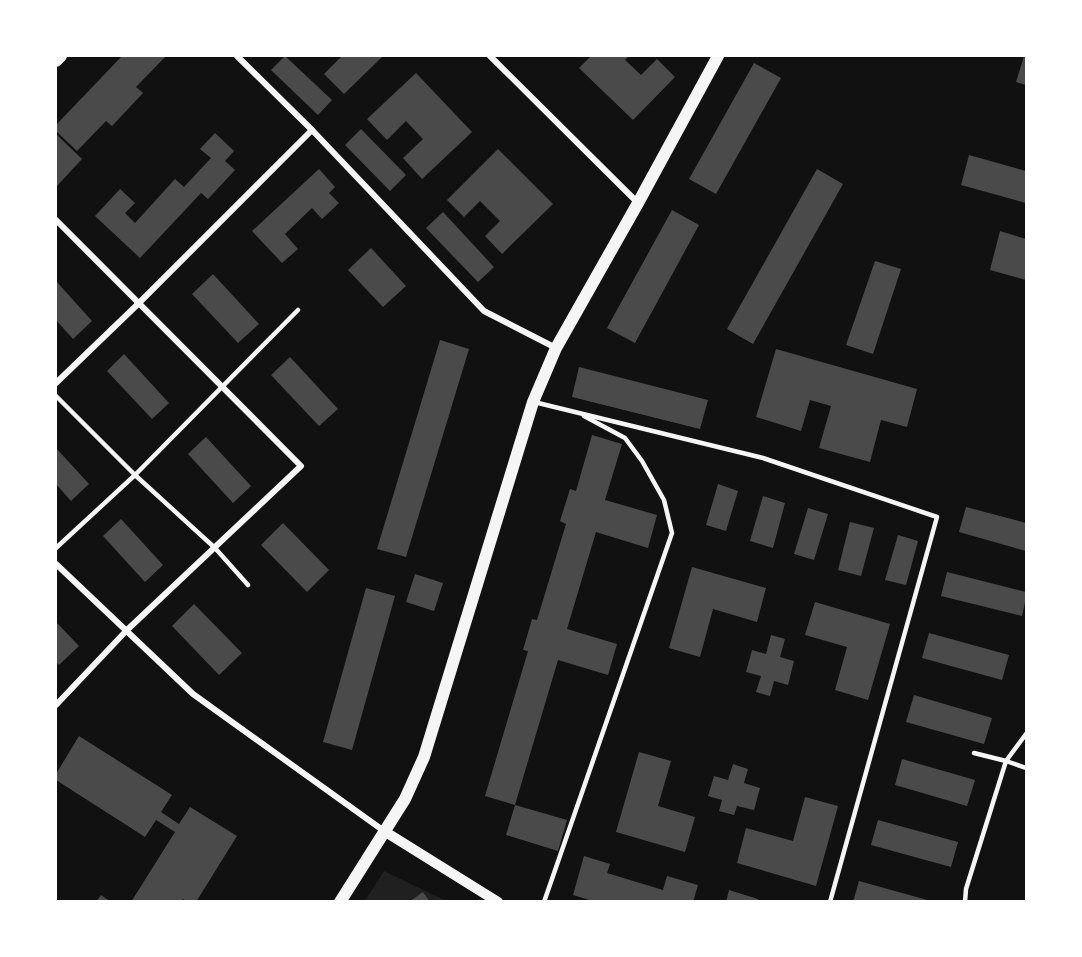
<svg xmlns="http://www.w3.org/2000/svg" width="1082" height="957" viewBox="0 0 1082 957" font-family="Roboto,sans-serif">
<rect width="100%" height="100%" fill="#111"/>
<!-- green -->
<path fill="#202020" d="M384,871L446,901L364,902Z"/>
<!-- building -->
<g fill="#4a4a4a">
<path d="M122,56H166L136,87L143,93L112,126L106,121L77,151L56,131V125Z"/>
<path d="M285,56L332,100L318,115L271,70Z"/>
<path d="M342,56H383L344,94L324,74Z"/>
<path d="M591,56H629L625,60L641,75L657,59L675,77L633,120L579,68Z"/>
<path d="M1024,56H1026V85L1016,82Z"/>
<path d="M754,63L781,78L716,194L689,179Z"/>
<path d="M416,73L472,132L422,179L403,158L423,139L406,121L387,140L367,119Z"/>
<path d="M361,129L406,175L390,191L345,145Z"/>
<path d="M215,133L234,151L225,161L235,170L208,199L201,193L140,258L95,216L120,189L135,203L125,213L135,223L175,179L184,187L211,158L200,149Z"/>
<path d="M57,135L82,159L56,187V137Z"/>
<path d="M498,149L553,204L502,254L485,236L500,221L480,201L464,217L447,200Z"/>
<path d="M969,155L1026,171V203L961,185Z"/>
<path d="M319,169L335,187L329,193L339,203L322,219L312,208L285,234L298,249L282,263L252,231Z"/>
<path d="M817,169L843,184L753,344L727,329Z"/>
<path d="M672,210L699,225L635,343L607,328Z"/>
<path d="M443,212L494,267L478,282L426,228Z"/>
<path d="M1000,231L1026,239V280L990,270Z"/>
<path d="M371,248L406,286L383,307L348,270Z"/>
<path d="M875,261L901,269L873,354L846,345Z"/>
<path d="M213,274L259,324L238,343L192,294Z"/>
<path d="M56,281L92,321L73,339L56,320Z"/>
<path d="M440,340L469,349L406,557L377,549Z"/>
<path d="M776,349L917,389L907,427L881,420L870,462L819,448L831,406L810,400L801,431L756,417Z"/>
<path d="M124,354L169,403L152,419L107,371Z"/>
<path d="M290,357L338,409L319,426L271,375Z"/>
<path d="M579,367L708,400L700,429L572,397Z"/>
<path d="M592,435L622,444L605,500L657,515L648,548L596,532L567,629L617,644L608,675L558,660L515,805L485,796L528,651L523,650L532,619L537,620L566,524L560,521L570,489L576,491Z"/>
<path d="M206,437L251,486L233,503L188,454Z"/>
<path d="M56,448L89,484L71,501L56,484Z"/>
<path d="M718,484L738,491L726,531L706,525Z"/>
<path d="M763,496L785,503L773,548L750,541Z"/>
<path d="M966,507L1026,523V551L959,532Z"/>
<path d="M808,508L828,514L814,560L794,554Z"/>
<path d="M121,519L163,565L145,582L103,536Z"/>
<path d="M850,522L874,528L861,576L838,570Z"/>
<path d="M283,523L329,570L307,592L261,545Z"/>
<path d="M898,535L918,541L906,585L885,580Z"/>
<path d="M692,567L766,588L757,622L713,609L700,657L669,648Z"/>
<path d="M947,572L1026,592V598L1022,616L941,596Z"/>
<path d="M415,574L443,583L434,611L406,602Z"/>
<path d="M366,588L395,596L352,750L323,742Z"/>
<path d="M815,602L890,624L868,700L835,690L847,647L805,635Z"/>
<path d="M194,604L242,653L219,675L172,626Z"/>
<path d="M56,622L79,646L59,665L56,662Z"/>
<path d="M929,633L1009,655L1002,680L922,658Z"/>
<path d="M771,635L785,639L780,657L794,661L788,685L774,681L770,696L756,692L761,676L746,672L752,650L766,654Z"/>
<path d="M914,695L992,718L984,744L906,722Z"/>
<path d="M79,736L172,795L161,812L179,824L190,807L237,836L196,902H187L183,899L181,902H131L175,832L156,820L145,837L56,780V774Z"/>
<path d="M639,752L671,761L658,806L695,817L685,852L616,832Z"/>
<path d="M902,759L975,780L967,806L895,785Z"/>
<path d="M733,764L748,769L744,783L760,788L754,810L737,806L734,815L719,811L722,800L708,796L714,776L728,780Z"/>
<path d="M805,797L838,806L816,886L737,863L746,828L793,841Z"/>
<path d="M515,805L567,820L558,851L506,835Z"/>
<path d="M878,820L958,842L951,867L871,845Z"/>
<path d="M584,856L610,864L607,873L663,890L667,876L698,885L693,902H596L573,895Z"/>
<path d="M859,881L931,901V902H853Z"/>
<path d="M729,890L758,899L757,902H726Z"/>
<path d="M423,892L430,902H409Z"/>
<path d="M101,895L111,902H96Z"/>
</g>
<g fill="none" stroke-linecap="round" stroke-linejoin="round">
<!-- service -->
<g stroke="#f5f5f5" stroke-width="4.5">
<path d="M56,396L135,475L215,548L248,585"/>
<path d="M534,402L763,458L937,517L830,902"/>
<path d="M56,548L135,475L298,310"/>
<path d="M974,753L1006,761L1026,768"/>
<path d="M544,902L672,533L664,500L642,461L625,438L584,416"/>
<path d="M965,902L966,889L1006,761L1026,734"/>
</g>
<!-- minor -->
<g stroke="#f5f5f5" stroke-width="6">
<path d="M237,56L312,130L484,311L556,348"/>
<path d="M490,56L638,203"/>
<path d="M56,220L301,466L127,630L56,705"/>
<path d="M56,383L138,304L312,130"/>
<path d="M56,564L193,694L384,831"/>
</g>
<!-- tertiary -->
<path stroke="#f5f5f5" stroke-width="10" d="M384,831L498,902"/>
<!-- secondary -->
<g stroke="#f5f5f5" stroke-width="12">
<path d="M56,61L61,56"/>
<path d="M340,902L405,799L424,757L533,402L556,348L638,203L718,56"/>
</g>
</g>
<!-- border -->
<rect width="1082" height="957" fill="none" stroke="#ffffff" stroke-width="114"/>
</svg>
